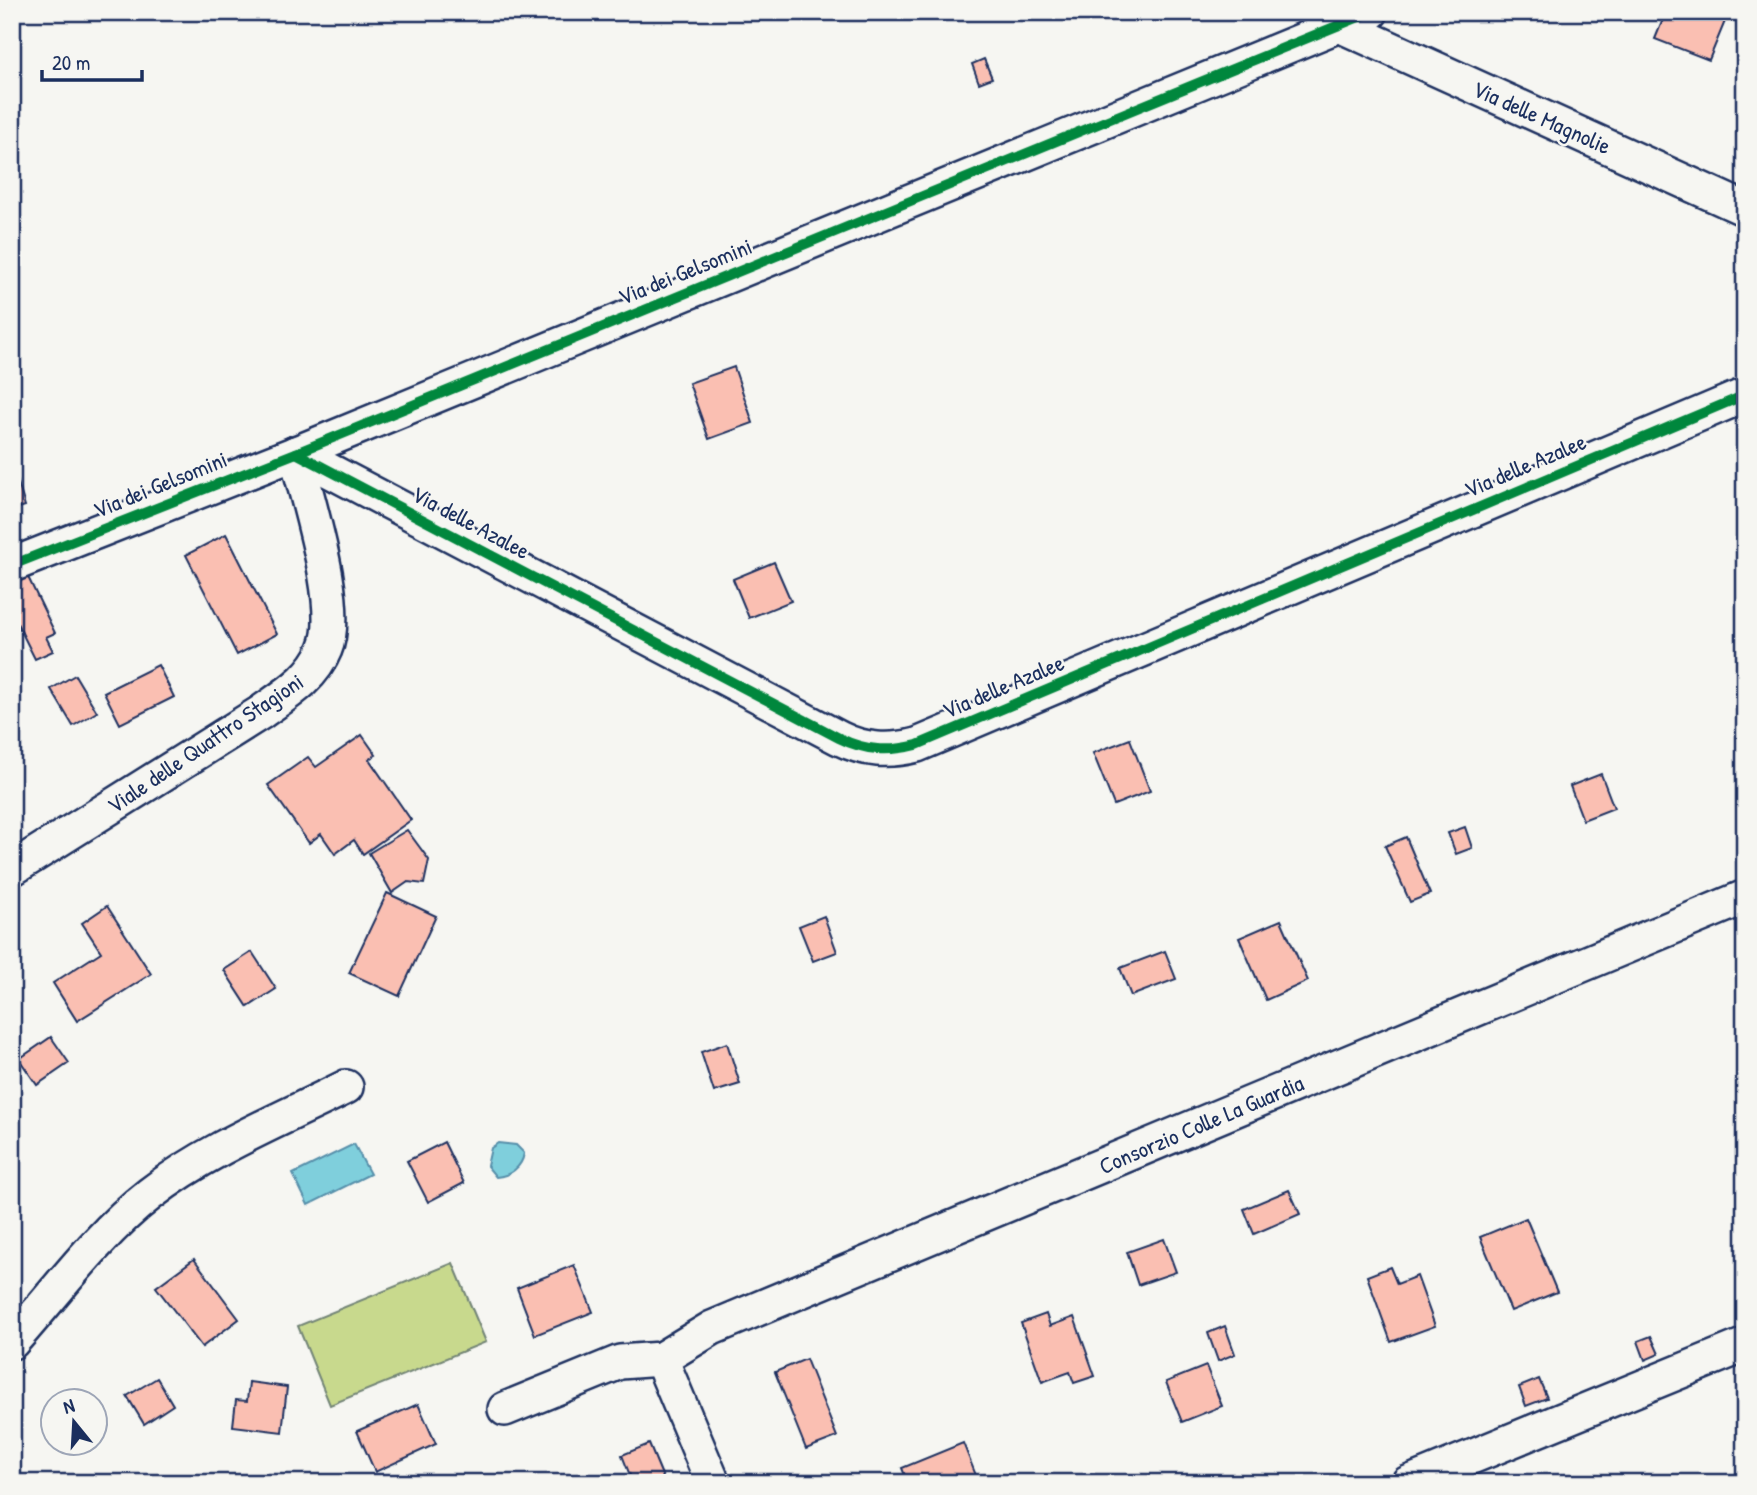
<svg xmlns="http://www.w3.org/2000/svg" width="1757" height="1495" viewBox="0 0 1757 1495" font-family="'Patrick Hand',sans-serif">
<rect width="100%" height="100%" fill="#f6f6f2"/>
<filter id="ink" filterUnits="userSpaceOnUse"><feTurbulence type="fractalNoise" baseFrequency=".0143" numOctaves="2"/><feDisplacementMap in="SourceGraphic" scale="14" xChannelSelector="R" yChannelSelector="G"/><feConvolveMatrix kernelMatrix="1 2 1 2 8 2 1 2 1" color-interpolation-filters="sRGB"/></filter>
<g filter="url(#ink)">
<!-- pitch -->
<path fill="#c8d98d" stroke="#728476" stroke-width="2" d="M453,1263L486,1342L330,1405L298,1326Z"/>
<!-- water -->
<g fill="#7fcfdc" stroke="#578faa" stroke-width="2">
<path d="M498,1143L516,1145L524,1153C522,1168 509,1176 496,1177L487,1166L491,1148Z"/>
<path d="M354,1144L370,1174L308,1205L293,1174Z"/>
</g>
<!-- building -->
<g fill="#fabfb2" stroke="#1b2f5e" stroke-width="2">
<path d="M1666,12L1728,14L1709,60L1655,39Z"/>
<path d="M984,59L992,78L979,83L972,64Z"/>
<path d="M734,367L753,423L709,439L689,383Z"/>
<path d="M12,463L25,506L12,510Z"/>
<path d="M226,534L277,634L237,655L186,555Z"/>
<path d="M774,562L791,601L749,618L733,579Z"/>
<path d="M27,575L55,633L46,637L53,651L35,659L12,613V582Z"/>
<path d="M158,665L174,697L120,724L104,692Z"/>
<path d="M75,675L97,712L73,726L51,689Z"/>
<path d="M362,735L376,755L369,759L411,820L363,854L354,840L335,854L321,834L309,843L268,785L308,757L316,767Z"/>
<path d="M1130,739L1150,791L1114,805L1093,753Z"/>
<path d="M1601,774L1614,808L1583,820L1570,786Z"/>
<path d="M1465,827L1472,848L1456,854L1448,833Z"/>
<path d="M407,830L429,860L424,884L408,882L392,893L369,853Z"/>
<path d="M1406,837L1430,894L1410,902L1385,846Z"/>
<path d="M387,893L436,916L399,996L349,973Z"/>
<path d="M107,906L151,974L77,1021L53,983L101,952L82,923Z"/>
<path d="M824,916L837,952L813,961L799,926Z"/>
<path d="M1281,920L1308,981L1266,1000L1239,938Z"/>
<path d="M1165,951L1176,979L1131,996L1120,968Z"/>
<path d="M252,952L276,989L248,1007L224,970Z"/>
<path d="M51,1037L69,1063L37,1085L19,1059Z"/>
<path d="M727,1043L740,1084L714,1092L701,1052Z"/>
<path d="M444,1142L464,1183L428,1202L407,1161Z"/>
<path d="M1289,1190L1300,1214L1254,1234L1244,1209Z"/>
<path d="M1526,1218L1557,1292L1511,1311L1480,1237Z"/>
<path d="M1164,1239L1176,1272L1138,1285L1127,1252Z"/>
<path d="M194,1259L239,1319L202,1347L156,1287Z"/>
<path d="M574,1265L593,1312L535,1335L517,1288Z"/>
<path d="M1390,1267L1397,1284L1417,1276L1435,1326L1391,1342L1367,1276Z"/>
<path d="M1046,1314L1050,1326L1074,1317L1095,1376L1074,1383L1070,1372L1042,1382L1021,1323Z"/>
<path d="M1225,1326L1235,1354L1218,1361L1208,1333Z"/>
<path d="M1651,1336L1659,1354L1645,1360L1638,1341Z"/>
<path d="M806,1359L837,1437L806,1449L775,1372Z"/>
<path d="M1206,1366L1222,1406L1182,1422L1166,1382Z"/>
<path d="M157,1378L173,1405L144,1424L127,1396Z"/>
<path d="M1539,1379L1547,1398L1526,1406L1519,1387Z"/>
<path d="M249,1382L287,1387L282,1432L233,1426L236,1400L247,1401Z"/>
<path d="M418,1404L436,1444L375,1472L357,1431Z"/>
<path d="M963,1443L979,1483H908L902,1468Z"/>
<path d="M649,1444L664,1480L633,1483L622,1455Z"/>
<path d="M1745,1470V1483H1726L1725,1479Z"/>
</g>
<g fill="none" stroke-linecap="round" stroke-linejoin="round">
<!-- minor casing -->
<g stroke="#1b2f5e" stroke-width="38">
<g id="minor">
<path d="M1339,25L1745,209"/>
<path d="M296,453L839,738C865,751 889,752 917,745L1745,395"/>
<path d="M12,565L296,453L1371,12"/>
<path d="M12,869L260,713C285,695 313,679 325,649C343,608 307,500 296,453"/>
<path d="M12,1342C56,1293 97,1235 150,1194C208,1149 280,1120 346,1087"/>
<path d="M661,1359L713,1483"/>
<path d="M505,1409L620,1362L661,1359L712,1328L743,1315L1745,897"/>
<path d="M1408,1483L1745,1345"/>
</g>
</g>
<!-- minor -->
<use href="#minor" stroke="#f6f6f2" stroke-width="33"/>
<!-- cycleway casing -->
<g stroke="#f6f6f2" stroke-width="15">
<g id="cycleway">
<path d="M296,453L839,738C865,751 889,752 917,745L1745,395"/>
<path d="M12,565L296,453L1371,12"/>
</g>
</g>
<!-- cycleway -->
<use href="#cycleway" stroke="#00873e" stroke-width="10"/>
</g>
</g>
<g text-anchor="middle" dominant-baseline="central" stroke-width="5" stroke-linejoin="round" paint-order="stroke">
<!-- street labels -->
<g font-size="23" fill="#1b2f5e" stroke="#f6f6f2">
<text transform="translate(1542 117) rotate(24)">Via delle Magnolie</text>
<text transform="translate(685 271) rotate(-22)">Via dei Gelsomini</text>
<text transform="translate(1525 465) rotate(-23)">Via delle Azalee</text>
<text transform="translate(160 484) rotate(-22)">Via dei Gelsomini</text>
<text transform="translate(471 522) rotate(28)">Via delle Azalee</text>
<text transform="translate(1003 686) rotate(-23)">Via delle Azalee</text>
<text transform="translate(205 743) rotate(-34)">Viale delle Quattro Stagioni</text>
<text transform="translate(1201 1124) rotate(-23)">Consorzio Colle La Guardia</text>
</g>
</g>
<!-- margin -->
<rect width="1757" height="1495" fill="none" stroke="#f6f6f2" stroke-width="42"/>
<rect x="21" y="21" width="1715" height="1453" fill="none" stroke="#1b2f5e" stroke-width="2.5" filter="url(#ink)"/>
<!-- north arrow -->
<g transform="translate(74 1422) rotate(342)"><circle r="33" fill="#f6f6f2" stroke="#9ea6b7" stroke-width="2"/>
<path d="M0-5L12 26L0 18L-12 26Z" fill="#1b2f5e"/>
<text y="-10" font-size="19" font-weight="bold" text-anchor="middle" fill="#1b2f5e">N</text>
</g>
<!-- scale -->
<path d="M42 70v10h100v-10" fill="none" stroke="#1b2f5e" stroke-width="3.5"/>
<text x="52" y="70" font-size="21" fill="#1b2f5e" stroke="#f6f6f2" stroke-width="5" paint-order="stroke">20 m</text>
</svg>
